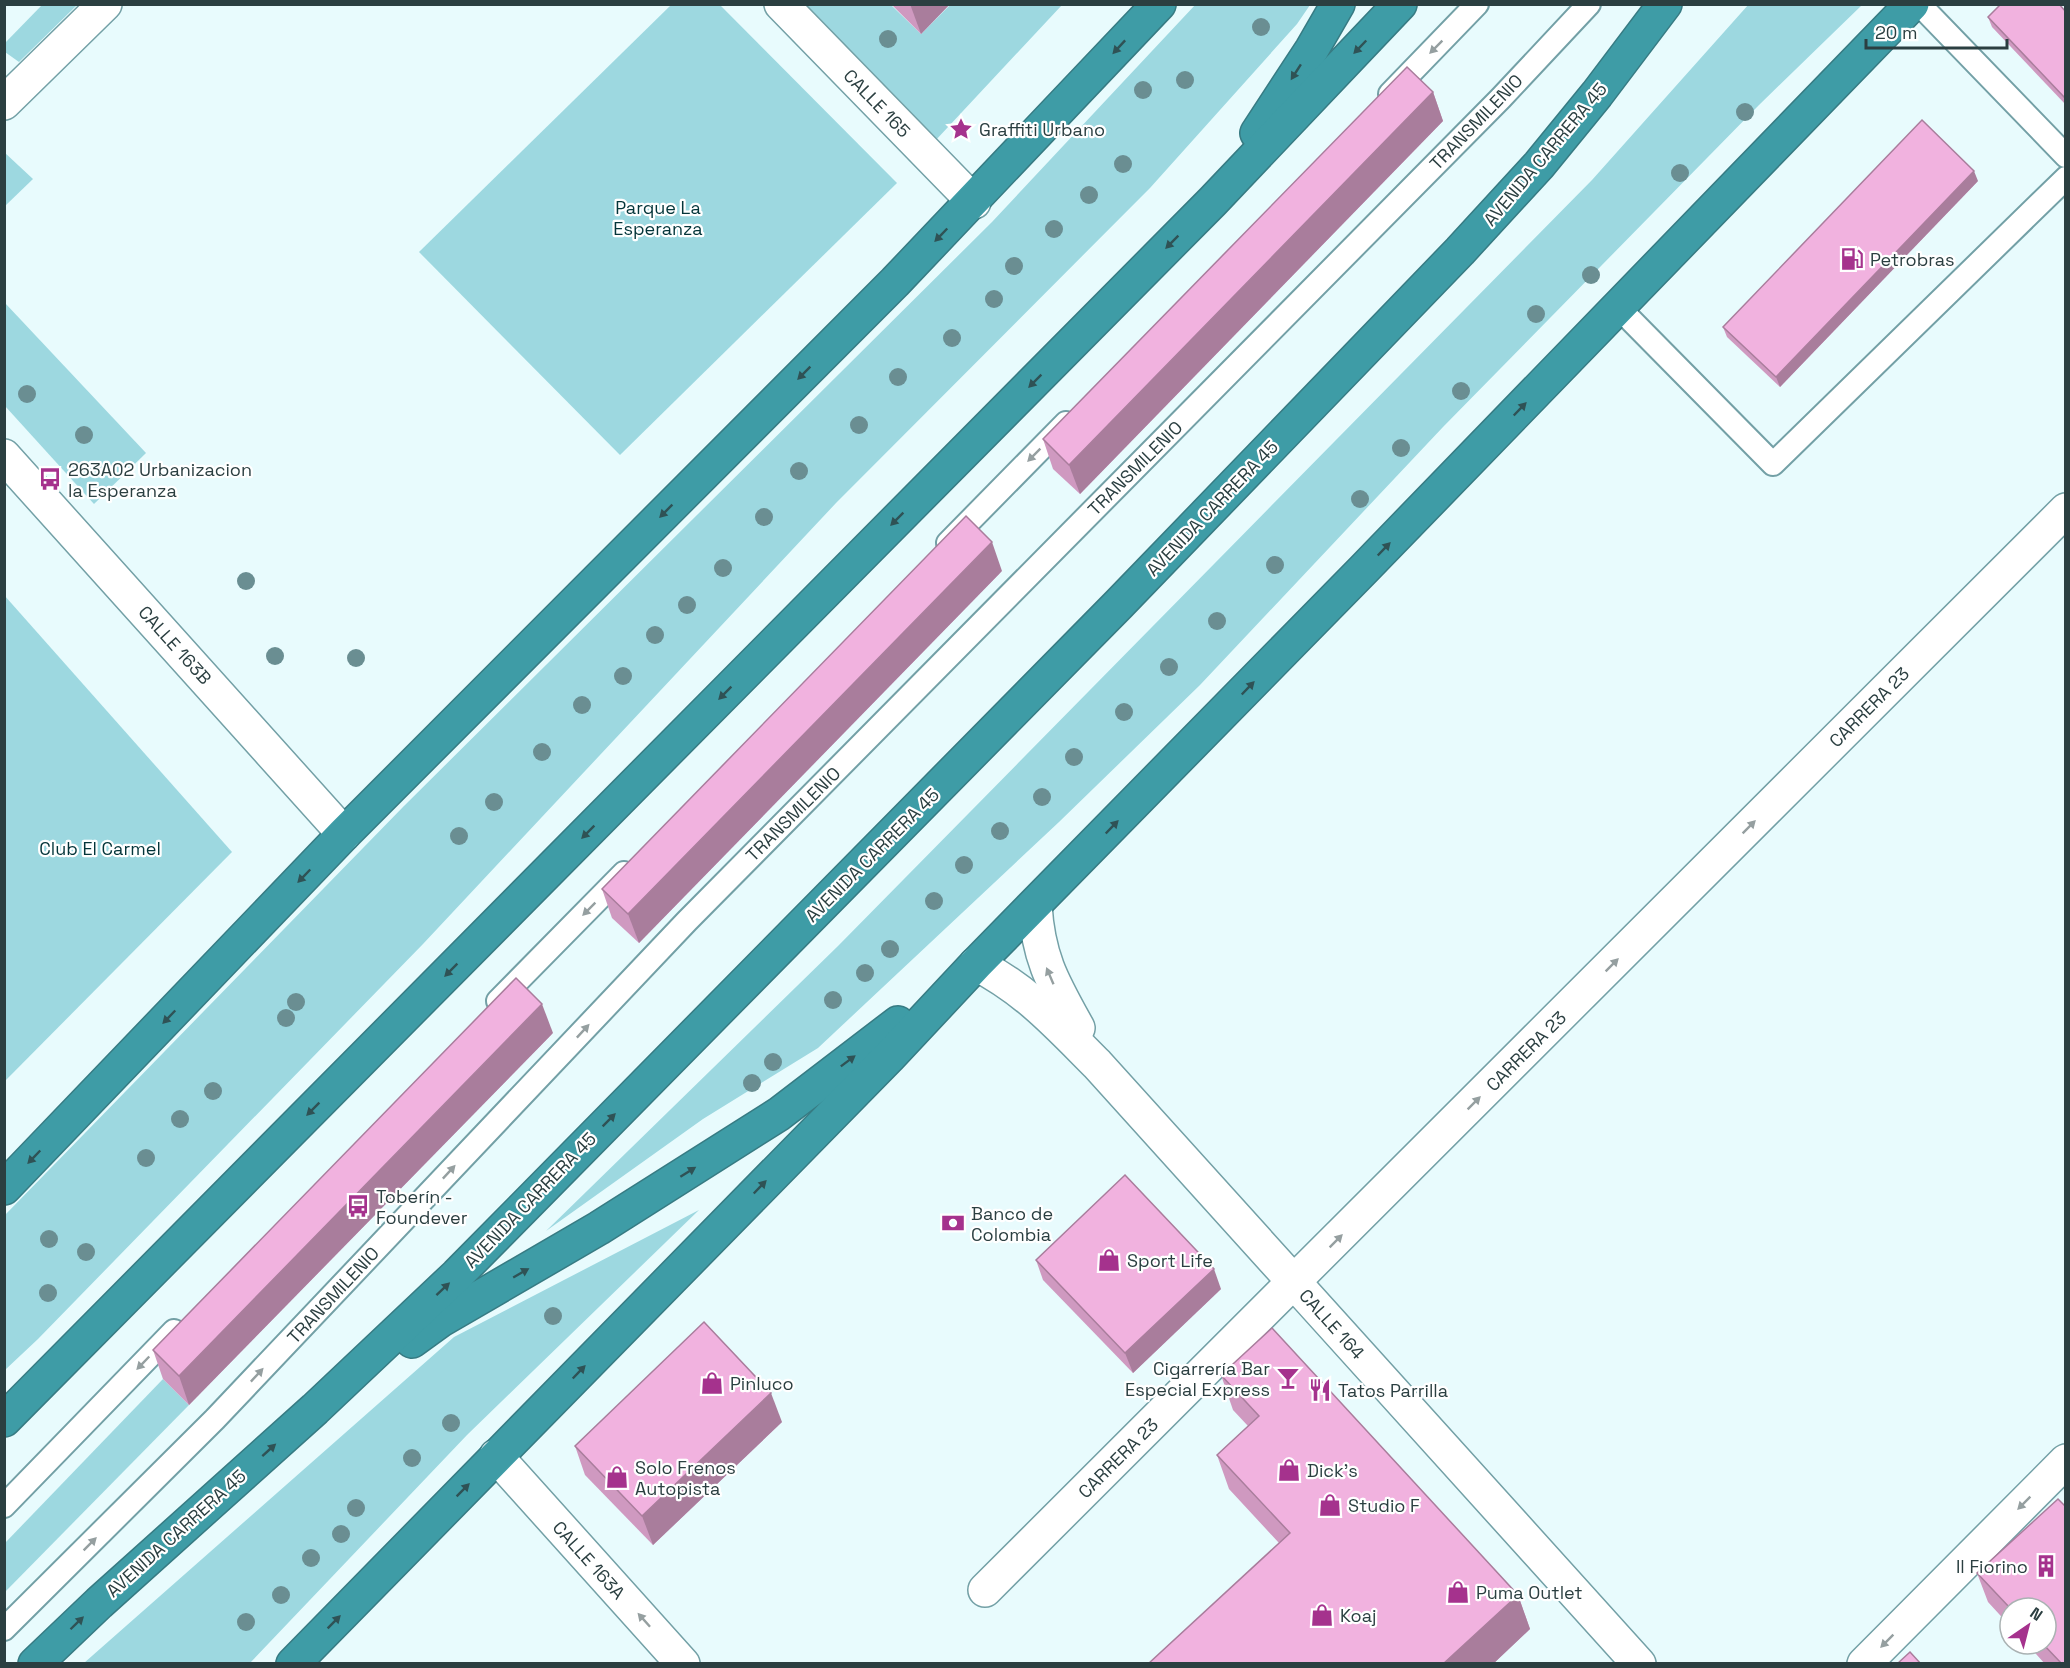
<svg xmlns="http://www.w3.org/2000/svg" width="2070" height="1668" viewBox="0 0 2070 1668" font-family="'Space Grotesk',sans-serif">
<rect width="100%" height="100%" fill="#e8fbfd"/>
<!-- green -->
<g fill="#9dd8e0">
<path d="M1196,4L1310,5L1297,24L1150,188L836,503L423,944L38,1339L5,1370V1215L403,807L992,222Z"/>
<path d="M1749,4L1862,5L1759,105L1443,427L1200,685L1059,822L818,1048L703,1119L546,1231L838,946L1592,180Z"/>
<path d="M42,5H77L19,62L5,52V43Z"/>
<path d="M671,5H720L897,183L620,455L419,252Z"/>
<path d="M803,5H891L921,34L950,5H1062L935,141Z"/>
<path d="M4,152L33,179L5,206H4Z"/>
<path d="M5,303L146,453L94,504L5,406Z"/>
<path d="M4,595L232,852L5,1081H4Z"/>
<path d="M699,1210L467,1435L250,1663H84L454,1337Z"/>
<path d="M163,1379L189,1405L5,1592V1543Z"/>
</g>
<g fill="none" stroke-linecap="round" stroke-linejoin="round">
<!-- lane casing -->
<g stroke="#73a0a6" stroke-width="26">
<g id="lane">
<path d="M1919,4L2066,156"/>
<path d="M1390,94L1477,4"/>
<path d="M1618,307L1773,464L2066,178"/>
<path d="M948,543L1066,423"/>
<path d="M498,1001L624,873"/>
<path d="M4,1506L174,1331"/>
<path d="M4,1629L215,1419L687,921L1501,98L1589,4"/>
</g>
</g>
<!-- street casing -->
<g stroke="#73a0a6" stroke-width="36">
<g id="street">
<path d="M781,4L974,202"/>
<path d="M4,103L105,4"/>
<path d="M496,1456L683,1664"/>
<path d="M985,1590L2066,510"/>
<path d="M1864,1664L2066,1461"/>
</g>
</g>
<!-- secondary casing -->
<g stroke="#73a0a6" stroke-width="36">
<g id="secondary">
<path d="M4,456L344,834"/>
<path d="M1035,905C1038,958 1053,983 1078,1028"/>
<path d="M976,964C1027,990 1058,1025 1097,1064L1639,1664"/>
</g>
</g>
<!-- highway casing -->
<g stroke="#377b83" stroke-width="36">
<g id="highway">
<path d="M1257,133L1312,49L1338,4"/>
<path d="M4,1188L344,834L895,282L1159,4"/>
<path d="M412,1341L441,1320L599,1228L779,1114L898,1023"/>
<path d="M4,1420L1213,201L1400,4"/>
<path d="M35,1664L99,1603L315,1409L457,1275L1119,604L1460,251L1539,165L1597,94L1665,4"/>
<path d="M293,1664L889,1057L976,964L1363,570L1912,4"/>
</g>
</g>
<!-- lane -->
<use href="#lane" stroke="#fff" stroke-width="22"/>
<!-- street -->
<use href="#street" stroke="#fff" stroke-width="33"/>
<!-- secondary -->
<use href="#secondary" stroke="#fff" stroke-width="33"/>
<!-- highway -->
<use href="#highway" stroke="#3e9ca6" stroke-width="33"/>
</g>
<!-- trees -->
<g fill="#6a8e92">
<circle cx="1261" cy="27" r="9"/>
<circle cx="888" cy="39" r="9"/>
<circle cx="1185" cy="80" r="9"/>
<circle cx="1143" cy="90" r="9"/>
<circle cx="1745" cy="112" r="9"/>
<circle cx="1123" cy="164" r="9"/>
<circle cx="1680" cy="173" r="9"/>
<circle cx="1089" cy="195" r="9"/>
<circle cx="1054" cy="229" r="9"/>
<circle cx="1014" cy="266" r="9"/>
<circle cx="1591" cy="275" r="9"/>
<circle cx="994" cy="299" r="9"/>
<circle cx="1536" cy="314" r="9"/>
<circle cx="952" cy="338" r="9"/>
<circle cx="898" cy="377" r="9"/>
<circle cx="1461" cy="391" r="9"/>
<circle cx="27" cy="394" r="9"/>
<circle cx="859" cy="425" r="9"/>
<circle cx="84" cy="435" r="9"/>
<circle cx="1401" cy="448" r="9"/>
<circle cx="799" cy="471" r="9"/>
<circle cx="1360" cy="499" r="9"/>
<circle cx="764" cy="517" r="9"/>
<circle cx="1275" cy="565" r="9"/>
<circle cx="723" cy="568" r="9"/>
<circle cx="246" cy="581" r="9"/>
<circle cx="687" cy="605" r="9"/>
<circle cx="1217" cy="621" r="9"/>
<circle cx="655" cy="635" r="9"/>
<circle cx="275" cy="656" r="9"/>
<circle cx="356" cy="658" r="9"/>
<circle cx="1169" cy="667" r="9"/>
<circle cx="623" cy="676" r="9"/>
<circle cx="582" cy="705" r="9"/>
<circle cx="1124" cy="712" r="9"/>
<circle cx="542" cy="752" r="9"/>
<circle cx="1074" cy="757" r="9"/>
<circle cx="1042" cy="797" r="9"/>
<circle cx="494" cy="802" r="9"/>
<circle cx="1000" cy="831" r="9"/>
<circle cx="459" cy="836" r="9"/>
<circle cx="964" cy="865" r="9"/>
<circle cx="934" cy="901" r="9"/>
<circle cx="890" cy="949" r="9"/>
<circle cx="865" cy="973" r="9"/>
<circle cx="833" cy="1000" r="9"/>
<circle cx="296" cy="1002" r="9"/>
<circle cx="286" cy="1018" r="9"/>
<circle cx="773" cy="1062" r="9"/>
<circle cx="752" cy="1083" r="9"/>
<circle cx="213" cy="1091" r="9"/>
<circle cx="180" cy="1119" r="9"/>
<circle cx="146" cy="1158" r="9"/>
<circle cx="49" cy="1239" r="9"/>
<circle cx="86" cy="1252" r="9"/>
<circle cx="48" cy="1293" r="9"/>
<circle cx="553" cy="1316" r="9"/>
<circle cx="451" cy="1423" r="9"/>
<circle cx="412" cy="1458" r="9"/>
<circle cx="356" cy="1508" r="9"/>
<circle cx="341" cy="1534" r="9"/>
<circle cx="311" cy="1558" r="9"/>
<circle cx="281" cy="1595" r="9"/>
<circle cx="246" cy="1622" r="9"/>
</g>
<!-- wall -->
<g fill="#cf99c0">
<path d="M891,4H950L921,34Z"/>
<path d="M2066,12V105L1992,27L1988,17Z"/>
<path d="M1433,92L1443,121L1080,494L1053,469L1043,439Z"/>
<path d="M1978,181L1780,387L1727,337L1723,327Z"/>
<path d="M1002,571L639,943L612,918L602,889Z"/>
<path d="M553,1033L189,1405L163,1379L153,1350Z"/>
<path d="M1036,1260L1221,1289L1133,1373L1043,1280Z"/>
<path d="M1221,1375L1518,1595L1530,1629L1493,1664H1148L1279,1543L1229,1489L1217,1455L1248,1426L1233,1410Z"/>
<path d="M782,1422L653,1545L585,1475L575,1446Z"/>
<path d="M1977,1573L2066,1664H2045L2027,1644H2046L2010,1608V1626L1988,1602Z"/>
</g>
<!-- shaded-wall -->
<g fill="#a97d9c">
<path d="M910,4H950L921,34Z"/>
<path d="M1433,92L1443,121L1080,494L1069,465Z"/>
<path d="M1974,171L1978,181L1780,387L1776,377Z"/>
<path d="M992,542L1002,571L639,943L628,914Z"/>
<path d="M542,1004L553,1033L189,1405L179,1376Z"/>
<path d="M1214,1269L1221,1289L1133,1373L1125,1353Z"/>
<path d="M771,1393L782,1422L653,1545L642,1516Z"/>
<path d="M1518,1595L1530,1629L1493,1664H1443Z"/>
</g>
<!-- building -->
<g fill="#f1b2df" stroke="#a97d9c" stroke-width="1.5">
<path d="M2001,4H2059L2066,12V99L1988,17Z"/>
<path d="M1407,67L1433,92L1069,465L1043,439Z"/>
<path d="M1922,120L1974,171L1776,377L1723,327Z"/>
<path d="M966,516L992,542L628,914L602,889Z"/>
<path d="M516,978L542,1004L179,1376L153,1350Z"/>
<path d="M1125,1175L1214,1269L1125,1353L1036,1260Z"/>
<path d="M704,1322L771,1393L642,1516L575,1446Z"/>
<path d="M1272,1328L1518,1595L1443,1664H1148L1290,1533L1217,1455L1259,1416L1221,1375Z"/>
<path d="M2058,1499L2066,1507V1664H2062L2043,1644H2046V1608H2010L1977,1573Z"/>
<path d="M1910,1652L1921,1664H1897Z"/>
</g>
<!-- one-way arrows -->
<defs><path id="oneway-solid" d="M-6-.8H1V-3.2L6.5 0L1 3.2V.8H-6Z" transform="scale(1.5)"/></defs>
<g fill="#2f5255">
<use href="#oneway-solid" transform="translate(1119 47) rotate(133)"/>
<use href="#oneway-solid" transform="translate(1360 47) rotate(134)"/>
<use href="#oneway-solid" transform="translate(1296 72) rotate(123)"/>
<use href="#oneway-solid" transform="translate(941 235) rotate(134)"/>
<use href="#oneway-solid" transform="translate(1172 242) rotate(135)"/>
<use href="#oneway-solid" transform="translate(804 373) rotate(135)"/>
<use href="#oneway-solid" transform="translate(1035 381) rotate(135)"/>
<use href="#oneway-solid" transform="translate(1520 409) rotate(-46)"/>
<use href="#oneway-solid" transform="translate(666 511) rotate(135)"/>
<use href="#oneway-solid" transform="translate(897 519) rotate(135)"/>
<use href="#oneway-solid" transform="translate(1384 549) rotate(-46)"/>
<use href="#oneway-solid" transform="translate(1248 688) rotate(-46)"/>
<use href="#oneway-solid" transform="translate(725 693) rotate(135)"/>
<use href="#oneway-solid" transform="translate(1112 827) rotate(-46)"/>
<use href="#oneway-solid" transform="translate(588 832) rotate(135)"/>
<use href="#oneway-solid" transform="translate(304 876) rotate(134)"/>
<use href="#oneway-solid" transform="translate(451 970) rotate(135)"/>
<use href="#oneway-solid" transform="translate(169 1017) rotate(134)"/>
<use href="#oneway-solid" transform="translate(848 1061) rotate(-37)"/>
<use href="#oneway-solid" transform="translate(313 1109) rotate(135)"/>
<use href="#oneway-solid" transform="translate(609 1120) rotate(-45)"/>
<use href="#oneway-solid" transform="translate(34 1157) rotate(134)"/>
<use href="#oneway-solid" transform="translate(688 1172) rotate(-32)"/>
<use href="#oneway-solid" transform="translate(760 1187) rotate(-46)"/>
<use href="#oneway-solid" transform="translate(521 1273) rotate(-30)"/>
<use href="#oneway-solid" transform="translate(443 1289) rotate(-43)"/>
<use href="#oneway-solid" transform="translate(579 1372) rotate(-46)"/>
<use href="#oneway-solid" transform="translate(269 1450) rotate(-42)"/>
<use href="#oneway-solid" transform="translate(463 1490) rotate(-45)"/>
<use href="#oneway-solid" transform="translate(334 1622) rotate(-45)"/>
<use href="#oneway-solid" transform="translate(77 1623) rotate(-44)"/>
</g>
<g fill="#959fa0">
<use href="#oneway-solid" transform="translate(1436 47) rotate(135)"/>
<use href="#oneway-solid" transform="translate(1034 455) rotate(135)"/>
<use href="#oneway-solid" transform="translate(1749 827) rotate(-45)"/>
<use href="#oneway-solid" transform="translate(589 909) rotate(135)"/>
<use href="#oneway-solid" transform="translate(1612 965) rotate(-45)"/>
<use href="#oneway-solid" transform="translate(1050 976) rotate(-113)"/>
<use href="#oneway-solid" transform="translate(583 1031) rotate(-47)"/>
<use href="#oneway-solid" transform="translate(1474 1103) rotate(-45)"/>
<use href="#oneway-solid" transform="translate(449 1172) rotate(-47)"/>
<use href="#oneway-solid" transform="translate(1336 1241) rotate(-45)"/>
<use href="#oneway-solid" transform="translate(143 1363) rotate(134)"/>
<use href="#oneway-solid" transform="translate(257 1375) rotate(-47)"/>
<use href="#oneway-solid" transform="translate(2024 1503) rotate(135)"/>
<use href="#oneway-solid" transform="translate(90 1544) rotate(-45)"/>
<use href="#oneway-solid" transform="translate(644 1620) rotate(-132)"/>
<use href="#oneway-solid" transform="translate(1887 1641) rotate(135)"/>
</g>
<!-- icons -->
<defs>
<g id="sight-bare" transform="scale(1.8)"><path d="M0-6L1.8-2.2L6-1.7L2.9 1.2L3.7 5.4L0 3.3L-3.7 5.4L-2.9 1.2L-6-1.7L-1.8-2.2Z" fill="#a5328d" stroke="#fff" stroke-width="2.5" paint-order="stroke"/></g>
<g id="fuel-bare" transform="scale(1.8)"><path d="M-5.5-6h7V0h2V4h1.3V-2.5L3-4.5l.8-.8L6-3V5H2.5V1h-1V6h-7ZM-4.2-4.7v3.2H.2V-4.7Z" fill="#a5328d" stroke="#fff" stroke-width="2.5" paint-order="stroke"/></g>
<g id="bus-bare" transform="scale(1.8)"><path d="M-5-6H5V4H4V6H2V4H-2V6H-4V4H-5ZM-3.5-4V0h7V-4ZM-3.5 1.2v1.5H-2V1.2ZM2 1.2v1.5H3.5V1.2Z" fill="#a5328d" stroke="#fff" stroke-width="2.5" paint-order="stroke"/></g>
<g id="bank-bare" transform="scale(1.8)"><path d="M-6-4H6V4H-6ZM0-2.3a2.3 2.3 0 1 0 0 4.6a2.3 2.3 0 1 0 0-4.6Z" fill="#a5328d" stroke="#fff" stroke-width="2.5" paint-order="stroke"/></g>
<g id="shop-bare" transform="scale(1.8)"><path d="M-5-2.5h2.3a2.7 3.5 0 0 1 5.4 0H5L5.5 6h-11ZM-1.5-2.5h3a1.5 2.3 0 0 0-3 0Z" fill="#a5328d" stroke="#fff" stroke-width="2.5" paint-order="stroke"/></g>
<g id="bar-bare" transform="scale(1.8)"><path d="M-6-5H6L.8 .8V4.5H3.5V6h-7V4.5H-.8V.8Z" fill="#a5328d" stroke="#fff" stroke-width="2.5" paint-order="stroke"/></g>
<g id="restaurant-bare" transform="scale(1.8)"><path d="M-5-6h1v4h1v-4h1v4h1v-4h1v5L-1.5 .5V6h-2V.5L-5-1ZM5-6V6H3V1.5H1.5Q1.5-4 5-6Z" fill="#a5328d" stroke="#fff" stroke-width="2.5" paint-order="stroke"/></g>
<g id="building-bare" transform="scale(1.8)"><path d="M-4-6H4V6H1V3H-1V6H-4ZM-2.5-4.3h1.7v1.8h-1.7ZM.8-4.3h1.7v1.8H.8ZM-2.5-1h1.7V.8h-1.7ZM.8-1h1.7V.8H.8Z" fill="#a5328d" stroke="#fff" stroke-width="2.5" paint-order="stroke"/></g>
</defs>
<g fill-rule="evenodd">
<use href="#sight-bare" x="961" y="129"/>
<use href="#fuel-bare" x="1852" y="259"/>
<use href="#bus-bare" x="50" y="479"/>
<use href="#bus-bare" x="358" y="1206"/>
<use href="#bank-bare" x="953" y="1223"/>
<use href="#shop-bare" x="1109" y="1260"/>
<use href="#bar-bare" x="1288" y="1378"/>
<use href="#shop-bare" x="712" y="1383"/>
<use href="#restaurant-bare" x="1320" y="1390"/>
<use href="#shop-bare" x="1289" y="1470"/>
<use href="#shop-bare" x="617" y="1477"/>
<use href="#shop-bare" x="1330" y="1505"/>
<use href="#building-bare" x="2046" y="1566"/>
<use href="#shop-bare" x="1458" y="1592"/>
<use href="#shop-bare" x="1322" y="1615"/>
</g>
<g text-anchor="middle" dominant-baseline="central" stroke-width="4.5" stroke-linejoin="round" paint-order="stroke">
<!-- street labels -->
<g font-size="18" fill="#2b3f41" stroke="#fff">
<text transform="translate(877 103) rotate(46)">CALLE 165</text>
<text transform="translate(1476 122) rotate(-46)">TRANSMILENIO</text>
<text transform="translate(1545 154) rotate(-50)">AVENIDA CARRERA 45</text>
<text transform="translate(1135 468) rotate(-45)">TRANSMILENIO</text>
<text transform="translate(1212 508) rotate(-46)">AVENIDA CARRERA 45</text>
<text transform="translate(175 645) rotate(48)">CALLE 163B</text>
<text transform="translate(1869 707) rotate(-45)">CARRERA 23</text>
<text transform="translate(793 814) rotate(-45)">TRANSMILENIO</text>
<text transform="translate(872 855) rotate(-45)">AVENIDA CARRERA 45</text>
<text transform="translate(1526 1051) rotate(-45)">CARRERA 23</text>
<text transform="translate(530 1200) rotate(-46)">AVENIDA CARRERA 45</text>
<text transform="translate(333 1295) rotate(-47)">TRANSMILENIO</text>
<text transform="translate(1332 1324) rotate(48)">CALLE 164</text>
<text transform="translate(1118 1458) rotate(-45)">CARRERA 23</text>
<text transform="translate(176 1533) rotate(-42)">AVENIDA CARRERA 45</text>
<text transform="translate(589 1560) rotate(48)">CALLE 163A</text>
</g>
<!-- poi labels -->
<g font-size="18" fill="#2b3f41" stroke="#fff" text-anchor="start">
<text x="979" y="129">Graffiti Urbano</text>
<text x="1870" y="259">Petrobras</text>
<text x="68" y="469">263A02 Urbanizacion<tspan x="68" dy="21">la Esperanza</tspan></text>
<text x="376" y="1196">Toberín -<tspan x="376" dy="21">Foundever</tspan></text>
<text x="971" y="1213">Banco de<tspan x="971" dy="21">Colombia</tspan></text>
<text x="1127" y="1260">Sport Life</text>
<text x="1270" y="1368" text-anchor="end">Cigarrería Bar<tspan x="1270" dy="21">Especial Express</tspan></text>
<text x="730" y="1383">Pinluco</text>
<text x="1338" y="1390">Tatos Parrilla</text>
<text x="635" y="1467">Solo Frenos<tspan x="635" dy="21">Autopista</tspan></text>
<text x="1307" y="1470">Dick's</text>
<text x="1348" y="1505">Studio F</text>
<text x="2028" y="1566" text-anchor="end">Il Fiorino</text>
<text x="1476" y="1592">Puma Outlet</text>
<text x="1340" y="1615">Koaj</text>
</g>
<!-- park labels -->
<g font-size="18" fill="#03353a" stroke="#fff">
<text x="658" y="207">Parque La<tspan x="658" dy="21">Esperanza</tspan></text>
<text x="100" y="848">Club El Carmel</text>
</g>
</g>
<!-- border -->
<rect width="2070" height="1668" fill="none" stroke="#2b3f41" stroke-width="12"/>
<!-- north arrow -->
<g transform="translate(2028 1626) rotate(35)"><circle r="28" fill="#ffffff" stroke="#aab2b3" stroke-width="1.5"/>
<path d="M0-4.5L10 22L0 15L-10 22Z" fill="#a5328d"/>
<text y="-9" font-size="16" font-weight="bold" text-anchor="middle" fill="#2b3f41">N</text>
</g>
<!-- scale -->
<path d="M1866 39v9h141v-9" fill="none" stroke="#2b3f41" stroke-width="3"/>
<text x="1875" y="39" font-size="18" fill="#2b3f41" stroke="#ffffff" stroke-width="4.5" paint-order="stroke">20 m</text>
</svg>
